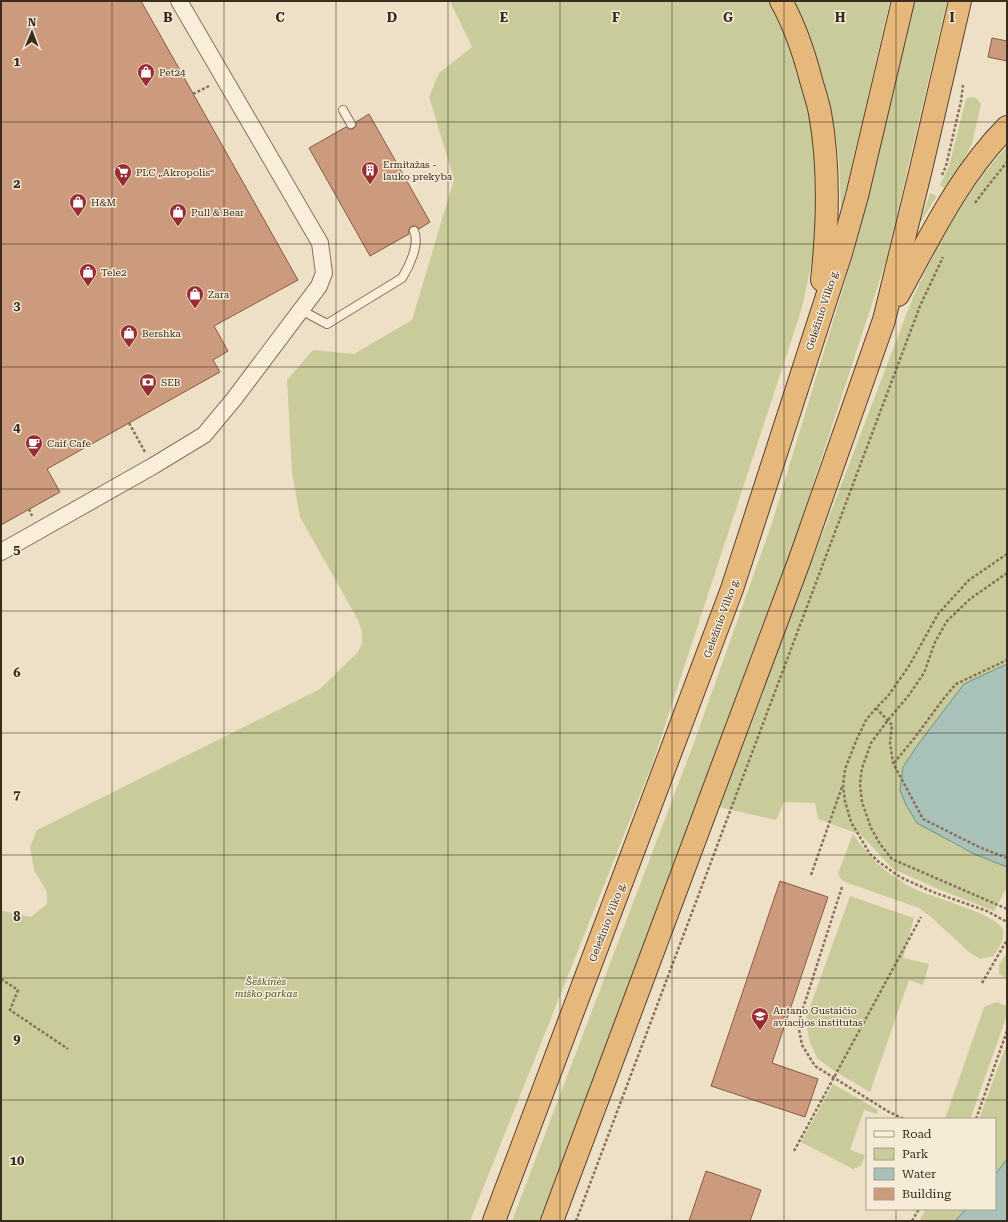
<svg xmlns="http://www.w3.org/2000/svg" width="1008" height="1222" viewBox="0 0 1008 1222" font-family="'Roboto Serif',serif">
<rect width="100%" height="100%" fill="#eee0c6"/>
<!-- green -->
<g fill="#c9cc9a">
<path d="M450,1H771C805,80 826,159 814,246C811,268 806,290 801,311L652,765L470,1221H1V909L3,911L31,917L47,904V892L34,870L30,847L37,830L320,689L358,652L362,643V632L358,620L300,517L292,473L287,380L313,350L354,354L412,320L454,179L429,97L439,73L472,47Z"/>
<path d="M792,1H890L841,211C840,187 840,162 836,138C830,90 813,44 792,1Z"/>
<path d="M914,1H947L886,261L779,588L539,1221H512L695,740L772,523L854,252L893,95Z"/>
<path d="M970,97L976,98L981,104L972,144L963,161L944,188L940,185L949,166L966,99Z"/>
<path d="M1007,146V664L964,684L919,743L903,767L951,843L974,854L1007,867V887L994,911L938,889L893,869L861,835L818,819L815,803L784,802L776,820L718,807L913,297C939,242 966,191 1007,146Z"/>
<path d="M930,193L937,196L920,223Z"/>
<path d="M853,834C866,852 879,868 898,879C904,883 912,888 919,891C936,898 994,914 1002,928C1007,938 998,948 994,956L980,959L969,952L931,917L919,908L845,882L840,878L838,873Z"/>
<path d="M850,896L914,918L903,958L929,964L923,985L909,980L870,1092L833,1070L817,1058L809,1040L806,1018Z"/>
<path d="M1007,952V979L999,974V965Z"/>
<path d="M997,1002L1007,1006V1015L971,1117L970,1119H945L984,1007Z"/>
<path d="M1007,1043V1159L995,1175V1119H979Z"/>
<path d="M833,1084L878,1110L877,1114L864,1110L850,1150L865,1155L861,1166L853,1169L801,1142Z"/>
<path d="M926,1209H966L955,1221H919Z"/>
</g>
<!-- water -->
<g fill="#a8c2b9" stroke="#6e9086">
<path d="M1007,664V867L974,854L917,823L906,805L900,790L903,767L919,743L964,684Z"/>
<path d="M1007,1159V1221H955L966,1209H995V1175Z"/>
</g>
<!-- building -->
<g fill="#cc9a7d" stroke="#885b42">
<path d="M1,1H141L298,280L214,326L228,351L213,360L220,372L47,469L60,492L1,525Z"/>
<path d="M992,38L1007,41V61L988,57Z"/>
<path d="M369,114L430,222L419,229L416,226H412L409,229V234L370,256L309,148L346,127L349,129H353L356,126V122Z"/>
<path d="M780,881L828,897L772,1063L818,1079L805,1117L711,1086Z"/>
<path d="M706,1171L761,1190L750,1221H689Z"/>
</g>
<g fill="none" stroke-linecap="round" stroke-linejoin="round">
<!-- service casing -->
<g stroke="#89725c" stroke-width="10">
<g id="service">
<path d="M343,110L351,124"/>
<path d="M301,310L327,324L402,278C409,267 420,244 414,231"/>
</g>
</g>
<!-- minor casing -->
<g stroke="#89725c" stroke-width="18">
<path id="minor" d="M1,552L153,466L204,435L234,399L319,286L324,273L320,243L179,1"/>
</g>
<!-- trunk casing -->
<g stroke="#574130" stroke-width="24">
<g id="trunk">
<path d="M781,1C795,26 804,53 811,80C814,91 818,102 820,113C830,168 828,225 822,280"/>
<path d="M898,295C930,237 960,174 1007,127"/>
<path d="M494,1221L732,589L841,253L857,196L903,1"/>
<path d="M552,1221L800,559L884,320L921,169L960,1"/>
</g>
</g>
<!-- path -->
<g stroke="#89725c" stroke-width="2.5" stroke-dasharray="3 2" stroke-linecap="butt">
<path d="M193,94L209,86"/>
<path d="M942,175L946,166L961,101L963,85"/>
<path d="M975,203L987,187L1007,162"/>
<path d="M129,423L145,452"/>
<path d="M29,509L32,516"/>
<path d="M1007,554L969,580L938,614L909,666L888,696L876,708L866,720L856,741L845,769L843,785L845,801L851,822L870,854L879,862L900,877L933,892L987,911L1007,922"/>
<path d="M1007,573L970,599L947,621L935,642L924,673L909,695L888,720L871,743L862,768L860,784L862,802L871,828L880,844L892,859L1007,909"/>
<path d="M876,708L892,725L890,743L893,763L923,819L979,847L1007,858"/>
<path d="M894,763L916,736L944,698L956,684L1007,660"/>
<path d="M811,875L842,787"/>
<path d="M842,887L798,1024L802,1045L815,1066L889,1112L904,1119"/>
<path d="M1,979L18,990L10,1010L68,1049"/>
<path d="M982,983L1007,940"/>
<path d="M976,1119L1007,1031"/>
<path d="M794,1151L921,917"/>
<path d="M576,1221L920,306L943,257"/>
<path d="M912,1221L919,1209"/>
</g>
<!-- service -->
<use href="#service" stroke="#f9eeda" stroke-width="8"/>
<!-- minor -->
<use href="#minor" stroke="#f9eeda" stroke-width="16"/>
<!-- trunk -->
<use href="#trunk" stroke="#e6b87c" stroke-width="22"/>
</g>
<!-- grid -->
<path fill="none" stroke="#3a2b1f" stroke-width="1" stroke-opacity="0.55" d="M112,1V1221M224,1V1221M336,1V1221M448,1V1221M560,1V1221M672,1V1221M784,1V1221M896,1V1119M1,122H1007M1,244H1007M1,367H1007M1,489H1007M1,611H1007M1,733H1007M1,855H1007M1,978H1007M1,1100H1007M896,1209V1221"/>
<!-- icons -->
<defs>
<g id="shop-pin" transform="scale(0.9)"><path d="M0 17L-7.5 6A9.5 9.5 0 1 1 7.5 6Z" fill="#982c32" stroke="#f5ebd6"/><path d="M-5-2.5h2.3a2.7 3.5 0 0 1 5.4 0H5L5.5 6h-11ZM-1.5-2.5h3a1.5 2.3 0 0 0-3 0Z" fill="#fff"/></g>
<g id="building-pin" transform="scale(0.9)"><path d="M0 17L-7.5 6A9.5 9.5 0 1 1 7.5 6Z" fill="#982c32" stroke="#f5ebd6"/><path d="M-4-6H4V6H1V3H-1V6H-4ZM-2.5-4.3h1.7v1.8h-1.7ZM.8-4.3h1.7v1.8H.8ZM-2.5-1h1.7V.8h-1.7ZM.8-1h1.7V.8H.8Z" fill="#fff"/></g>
<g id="supermarket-pin" transform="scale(0.9)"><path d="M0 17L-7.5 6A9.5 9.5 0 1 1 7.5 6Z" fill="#982c32" stroke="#f5ebd6"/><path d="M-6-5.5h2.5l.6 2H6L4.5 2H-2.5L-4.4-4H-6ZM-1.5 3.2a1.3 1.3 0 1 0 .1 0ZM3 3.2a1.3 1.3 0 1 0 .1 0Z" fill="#fff"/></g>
<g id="bank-pin" transform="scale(0.9)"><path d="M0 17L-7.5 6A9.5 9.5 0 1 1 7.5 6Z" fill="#982c32" stroke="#f5ebd6"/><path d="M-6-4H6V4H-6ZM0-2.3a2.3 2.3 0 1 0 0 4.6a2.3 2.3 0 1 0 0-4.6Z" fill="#fff"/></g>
<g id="cafe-pin" transform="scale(0.9)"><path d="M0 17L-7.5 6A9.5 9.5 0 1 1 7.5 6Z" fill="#982c32" stroke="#f5ebd6"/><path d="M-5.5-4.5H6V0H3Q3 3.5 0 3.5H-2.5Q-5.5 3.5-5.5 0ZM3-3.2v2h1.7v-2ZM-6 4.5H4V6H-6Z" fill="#fff"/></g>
<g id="university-pin" transform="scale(0.9)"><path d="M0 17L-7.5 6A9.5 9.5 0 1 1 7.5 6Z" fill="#982c32" stroke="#f5ebd6"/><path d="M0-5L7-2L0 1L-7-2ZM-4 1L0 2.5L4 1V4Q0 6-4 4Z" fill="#fff"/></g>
</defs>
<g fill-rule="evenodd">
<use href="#shop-pin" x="146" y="72"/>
<use href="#building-pin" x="370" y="170"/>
<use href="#supermarket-pin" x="123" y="172"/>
<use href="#shop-pin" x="78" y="202"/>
<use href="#shop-pin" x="178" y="212"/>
<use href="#shop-pin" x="88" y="272"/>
<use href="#shop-pin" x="195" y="294"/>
<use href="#shop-pin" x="129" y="333"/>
<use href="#bank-pin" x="148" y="382"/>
<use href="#cafe-pin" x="34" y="443"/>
<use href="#university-pin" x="760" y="1016"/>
</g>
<g text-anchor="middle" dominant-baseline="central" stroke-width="3" stroke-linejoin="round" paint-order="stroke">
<!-- poi labels -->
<g font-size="10" fill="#3a2b1f" stroke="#f5ebd6" text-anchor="start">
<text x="159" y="72">Pet24</text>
<text x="383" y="164">Ermitažas -<tspan x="383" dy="12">lauko prekyba</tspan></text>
<text x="136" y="172">PLC „Akropolis“</text>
<text x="91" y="202">H&amp;M</text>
<text x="191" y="212">Pull &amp; Bear</text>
<text x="101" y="272">Tele2</text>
<text x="208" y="294">Zara</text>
<text x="142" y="333">Bershka</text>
<text x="161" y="382">SEB</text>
<text x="47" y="443">Caif Cafe</text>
<text x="773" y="1010">Antano Gustaičio<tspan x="773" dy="12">aviacijos institutas</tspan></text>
</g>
<!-- street labels -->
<g font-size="10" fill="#3a2b1f" stroke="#f5ebd6">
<text transform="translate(822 310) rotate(-72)">Geležinio Vilko g.</text>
<text transform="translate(721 618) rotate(-70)">Geležinio Vilko g.</text>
<text transform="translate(607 922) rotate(-69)">Geležinio Vilko g.</text>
</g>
<!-- park labels -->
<g font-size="10" font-style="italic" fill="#4c5626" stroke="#f5ebd6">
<text x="266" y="981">Šeškinės<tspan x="266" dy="12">miško parkas</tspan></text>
</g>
</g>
<g font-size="13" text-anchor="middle" font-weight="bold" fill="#3a2b1f" stroke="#f5ebd6" stroke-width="3" stroke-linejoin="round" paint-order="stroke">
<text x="168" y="22">B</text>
<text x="280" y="22">C</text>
<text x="392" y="22">D</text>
<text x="504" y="22">E</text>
<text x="616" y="22">F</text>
<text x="728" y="22">G</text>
<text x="840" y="22">H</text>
<text x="952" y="22">I</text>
<text x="17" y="66">1</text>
<text x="17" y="188">2</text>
<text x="17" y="310">3</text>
<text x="17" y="432">4</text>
<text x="17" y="554">5</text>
<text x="17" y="677">6</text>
<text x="17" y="799">7</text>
<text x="17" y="921">8</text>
<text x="17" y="1043">9</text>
<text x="17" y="1165">10</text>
</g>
<!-- border -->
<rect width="1008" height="1222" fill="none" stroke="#3a2b1f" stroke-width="4"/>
<!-- legend -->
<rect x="866" y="1118" width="130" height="92" fill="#f5ebd6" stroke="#aa9e8d"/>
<rect x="874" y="1131" width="20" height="6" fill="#f9eeda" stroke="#aa9e8d"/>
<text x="902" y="1138" font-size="12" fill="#3a2b1f">Road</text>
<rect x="874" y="1148" width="20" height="12" fill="#c9cc9a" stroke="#aa9e8d"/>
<text x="902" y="1158" font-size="12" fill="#3a2b1f">Park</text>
<rect x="874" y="1168" width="20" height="12" fill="#a8c2b9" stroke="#aa9e8d"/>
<text x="902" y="1178" font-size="12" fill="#3a2b1f">Water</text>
<rect x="874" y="1188" width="20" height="12" fill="#cc9a7d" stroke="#aa9e8d"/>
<text x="902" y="1198" font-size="12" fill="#3a2b1f">Building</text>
<!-- north arrow -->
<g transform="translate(32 32) rotate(1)" stroke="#f5ebd6" stroke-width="3" paint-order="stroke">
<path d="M0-3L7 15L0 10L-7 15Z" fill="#3a2b1f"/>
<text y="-6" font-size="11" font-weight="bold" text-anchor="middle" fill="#3a2b1f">N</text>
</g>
</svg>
